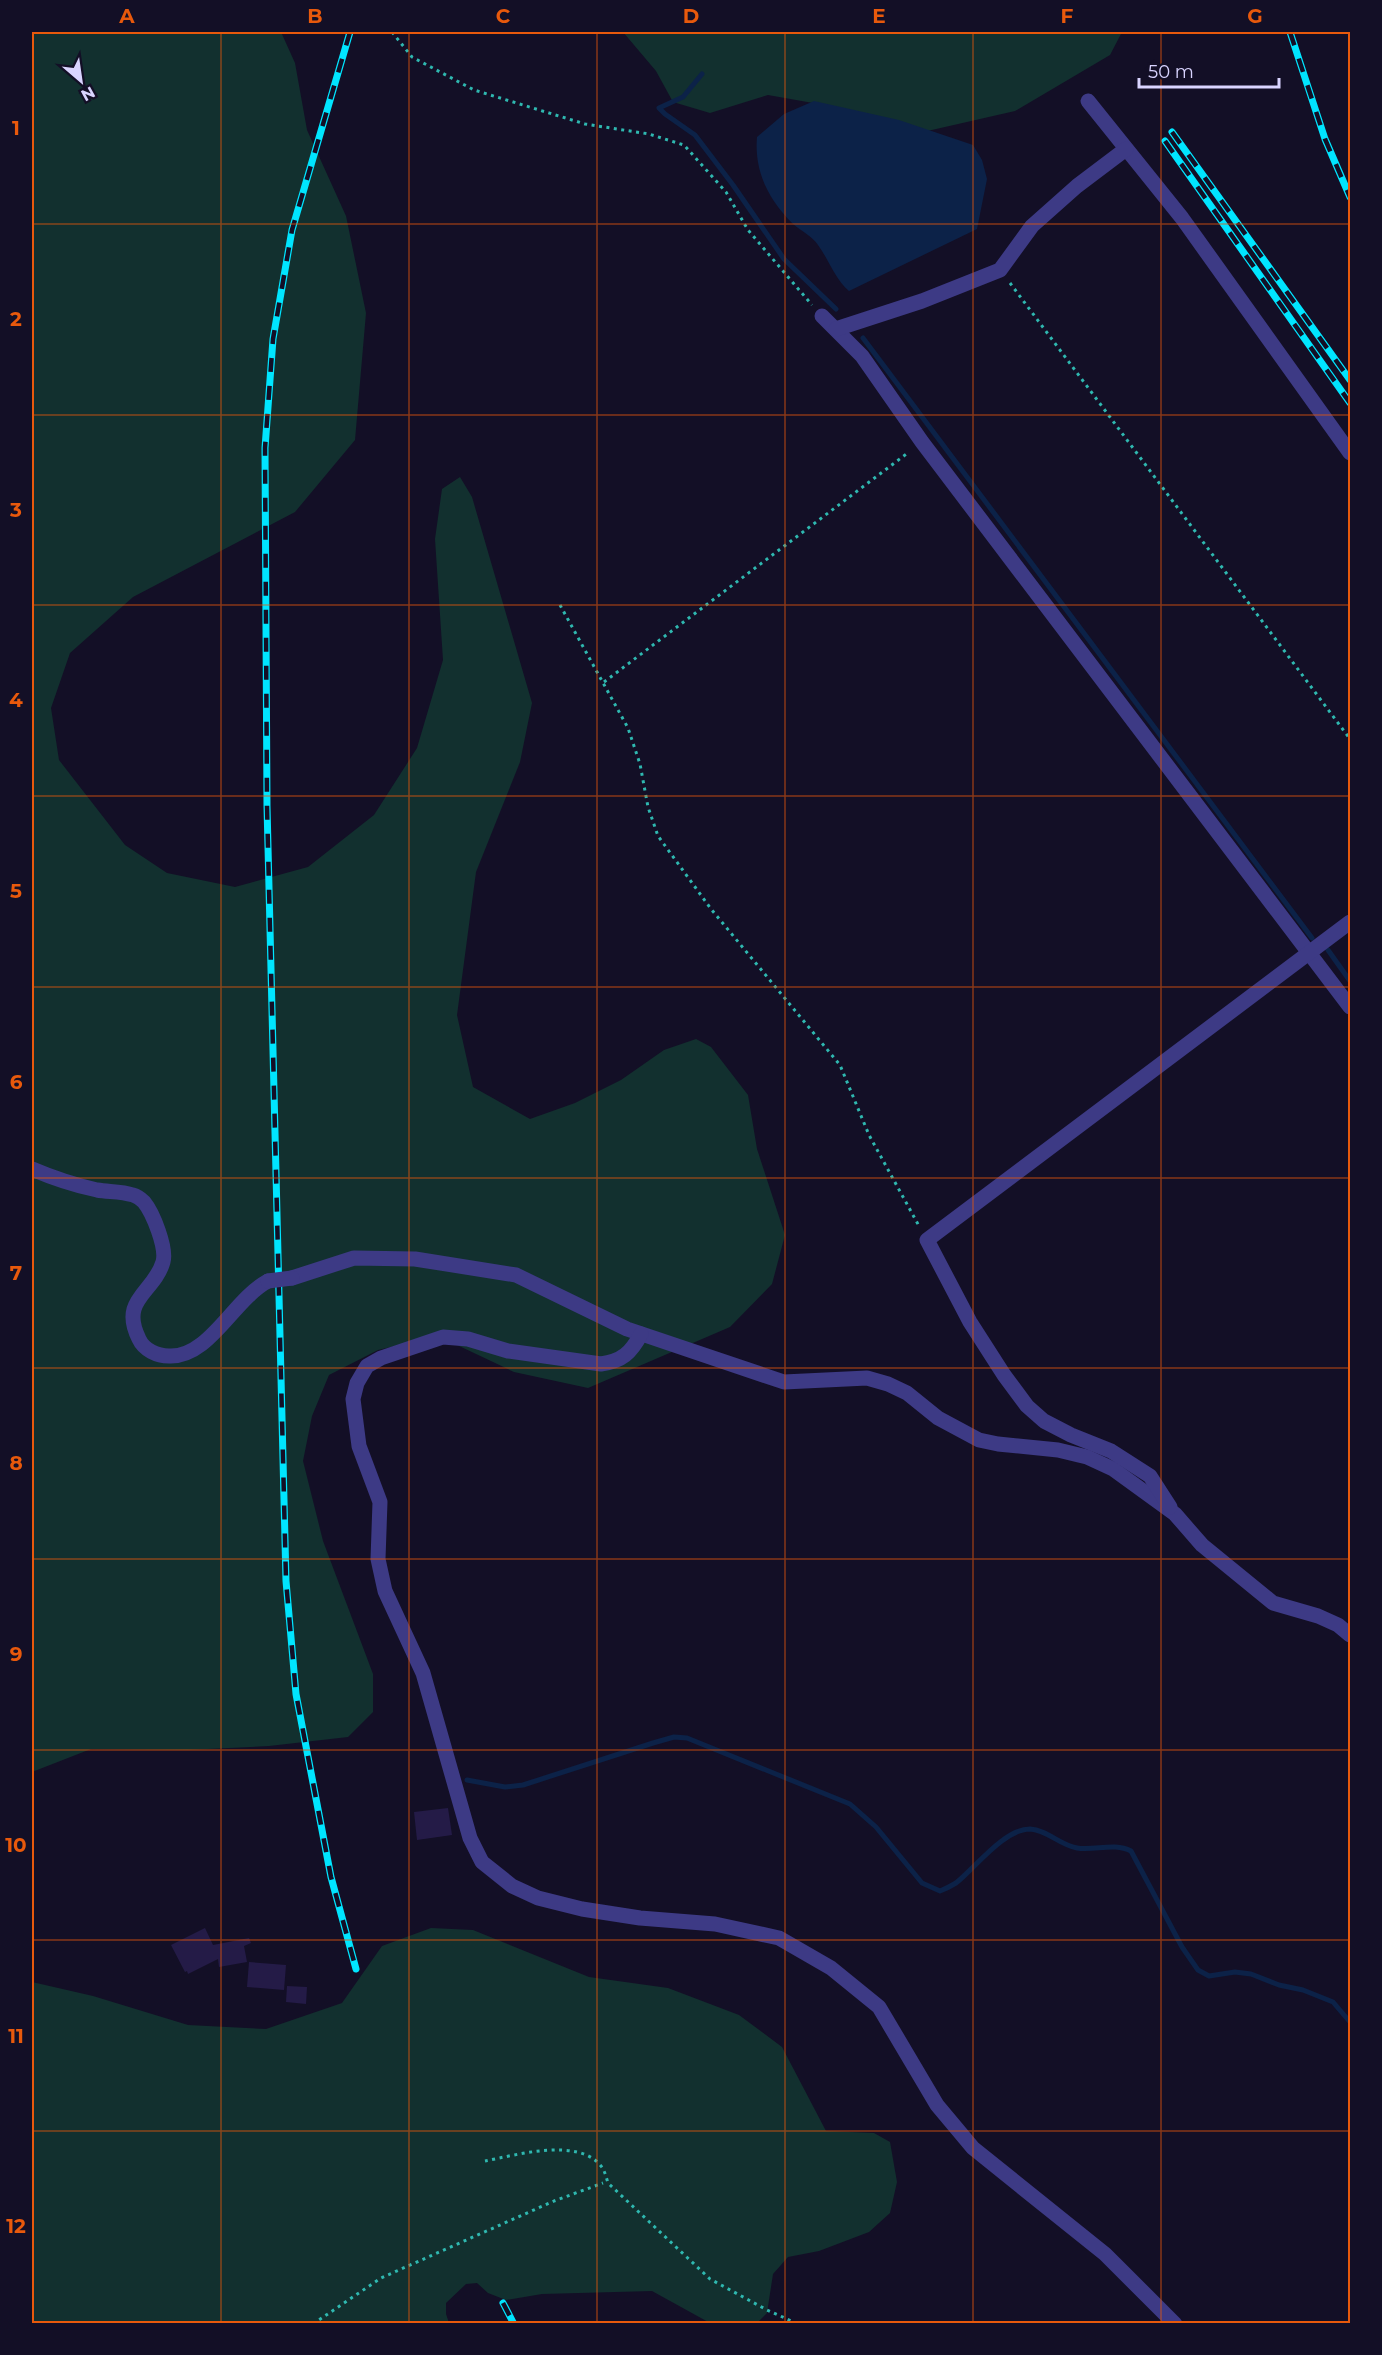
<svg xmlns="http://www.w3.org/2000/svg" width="1382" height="2355" viewBox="0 0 1382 2355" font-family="Montserrat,sans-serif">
<rect width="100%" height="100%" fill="#130f26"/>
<!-- green -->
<g fill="#12302f">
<path d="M32,32H281L295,63L307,130L346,216L366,313L355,440L295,512L133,597L70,653L51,708L59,760L125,845L167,873L235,887L308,867L374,815L417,748L443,660L435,539L442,489L460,477L472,497L532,703L520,762L476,872L457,1015L473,1087L530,1119L575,1103L621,1080L664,1050L696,1039L711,1047L748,1095L757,1149L785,1235L772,1284L730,1327L588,1388L514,1372L438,1336L378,1350L329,1375L312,1416L303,1461L323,1541L373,1674V1712L348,1737L269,1746L187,1750L91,1749L32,1772Z"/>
<path d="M623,32H1122L1110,55L1015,111L923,132L813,103L768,95L710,113L673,102L656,71Z"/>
<path d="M431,1928L473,1930L589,1977L668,1988L739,2015L782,2047L826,2131L874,2133L890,2142L897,2182L890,2213L869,2232L819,2251L788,2257L773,2274L767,2313L757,2323H710L652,2291L542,2294L506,2300L488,2293L477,2283L466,2284L446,2303V2314L449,2323H32V1982L93,1996L188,2025L266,2029L342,2003L382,1946Z"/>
</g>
<!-- water -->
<path fill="#0c2248" d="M814,101L899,120L973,145L982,160L987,179L977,229L849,291C835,279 829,260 818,245C812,236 801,231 793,224C769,200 754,172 757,137L784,114Z"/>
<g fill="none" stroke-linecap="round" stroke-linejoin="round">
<!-- stream -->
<g stroke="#0c2248" stroke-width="5">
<path d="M702,74L683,97L659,108L665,114L695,135L733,185L784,259L836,309"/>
<path d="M863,338L1312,938"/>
<path d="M1328,950L1350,981"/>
<path d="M467,1780L505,1787L523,1785L653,1743L674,1737L687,1738L850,1804L876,1827L922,1883L940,1891C945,1889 951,1886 956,1883C975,1868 1004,1829 1030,1829C1047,1830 1060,1845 1077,1848C1095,1851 1114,1842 1131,1851L1182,1947L1198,1970L1209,1976L1235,1972L1251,1974L1279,1985L1303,1990L1333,2002L1350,2022"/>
</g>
</g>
<!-- building -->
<g fill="#241b47">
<path d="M448,1808L452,1835L417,1840L414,1812Z"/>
<path d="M205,1928L213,1945L249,1938L251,1943L244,1946L247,1962L219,1967L218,1959L188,1974L187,1971L185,1972L171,1945Z"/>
<path d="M249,1962L286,1965L284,1990L247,1987Z"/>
<path d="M287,1986L307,1987L306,2004L286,2002Z"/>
</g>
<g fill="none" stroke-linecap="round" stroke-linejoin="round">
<!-- path -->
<g stroke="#2fb8b0" stroke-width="3" stroke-dasharray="3 4.5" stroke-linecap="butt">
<path d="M392,32L412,57L474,90L585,124L649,134L684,145L726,192L748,230L812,305"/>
<path d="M1010,283L1350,739"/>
<path d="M560,605L628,728L640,764L648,807L658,836L711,909L840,1065L869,1135L919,1226"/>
<path d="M604,682L909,452"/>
<path d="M485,2161C516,2155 578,2137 601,2166C605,2171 606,2177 608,2183L710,2279L767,2310L798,2324"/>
<path d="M313,2324L381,2278L554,2201L603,2183"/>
</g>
<!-- minor -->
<g stroke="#3d3a85" stroke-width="15">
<path d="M1088,101L1182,218L1350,453"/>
<path d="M822,316L862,356L922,442L1350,1007"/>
<path d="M836,329L922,301L1000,270L1032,226L1077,186L1126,149"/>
<path d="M32,1169C53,1178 74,1185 97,1190C109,1192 121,1191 133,1195C137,1196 141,1199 144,1202C153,1213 167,1248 163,1262C154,1293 119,1299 139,1339C144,1350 157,1356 169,1356C209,1358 233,1300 268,1281"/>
<path d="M292,1278L354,1258L415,1259L516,1275L627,1329L784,1382L867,1378L888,1384L907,1393L938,1418L979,1440L998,1444L1058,1450L1087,1457L1113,1469L1175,1514L1202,1545L1273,1603L1318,1616L1338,1625L1350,1635"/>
<path d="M641,1334C631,1353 622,1361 601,1364L508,1351L468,1339L443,1337L381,1358L367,1366L357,1383L353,1399L359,1446L380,1502L378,1559L385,1591L423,1673L470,1838L482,1862L512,1886L538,1898L582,1909L640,1918L715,1924L779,1938L831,1968L879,2007L937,2105L973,2148L1105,2254L1175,2324"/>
<path d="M1170,1507L1150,1476L1111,1451L1071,1435L1044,1421L1027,1406L1004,1375L970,1322L927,1240L1350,922"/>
</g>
<!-- rail casing -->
<g stroke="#00e5ff" stroke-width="7">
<g id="rail">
<path d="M350,32L292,230L273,339L265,448L267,806L286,1581L296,1694L331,1877L356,1969"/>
<path d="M1290,32L1325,139L1350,197"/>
<path d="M1172,132L1350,380"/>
<path d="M1165,141L1350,403"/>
<path d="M503,2303L514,2324"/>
</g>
</g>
<!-- rail -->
<use href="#rail" stroke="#130f26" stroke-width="4.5" stroke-dasharray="14" stroke-linecap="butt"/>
<!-- minor-bridge -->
<path stroke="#3d3a85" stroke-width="15" d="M268,1281L292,1278"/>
</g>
<!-- grid -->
<path fill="none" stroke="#e8590c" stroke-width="1.5" stroke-opacity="0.55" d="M221,32V2324M409,32V2324M597,32V2324M785,32V2324M973,32V2324M1161,32V2324M32,224H1350M32,415H1350M32,605H1350M32,796H1350M32,987H1350M32,1178H1350M32,1368H1350M32,1559H1350M32,1750H1350M32,1940H1350M32,2131H1350"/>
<!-- border -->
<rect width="1382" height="2355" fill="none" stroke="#130f26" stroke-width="66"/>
<!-- north arrow -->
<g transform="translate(81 81) rotate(151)" stroke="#130f26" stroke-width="4.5" paint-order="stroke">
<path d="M0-4.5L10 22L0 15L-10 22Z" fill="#d9d4ff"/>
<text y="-9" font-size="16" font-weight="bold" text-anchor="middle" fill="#d9d4ff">N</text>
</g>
<!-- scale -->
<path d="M1139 78v9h140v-9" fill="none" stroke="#d9d4ff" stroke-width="3"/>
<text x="1148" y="78" font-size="18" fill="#d9d4ff" stroke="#130f26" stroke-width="4.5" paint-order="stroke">50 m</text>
<rect x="33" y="33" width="1316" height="2289" fill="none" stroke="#e8590c" stroke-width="2"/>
<g font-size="20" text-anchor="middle" font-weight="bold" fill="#e8590c">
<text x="127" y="23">A</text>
<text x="315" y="23">B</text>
<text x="503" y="23">C</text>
<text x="691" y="23">D</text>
<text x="879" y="23">E</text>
<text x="1067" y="23">F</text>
<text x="1255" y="23">G</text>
<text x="16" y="135">1</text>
<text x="16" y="326">2</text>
<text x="16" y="517">3</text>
<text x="16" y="707">4</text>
<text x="16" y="898">5</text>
<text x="16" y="1089">6</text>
<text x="16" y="1280">7</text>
<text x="16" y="1470">8</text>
<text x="16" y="1661">9</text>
<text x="16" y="1852">10</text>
<text x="16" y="2043">11</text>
<text x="16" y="2233">12</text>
</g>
</svg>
